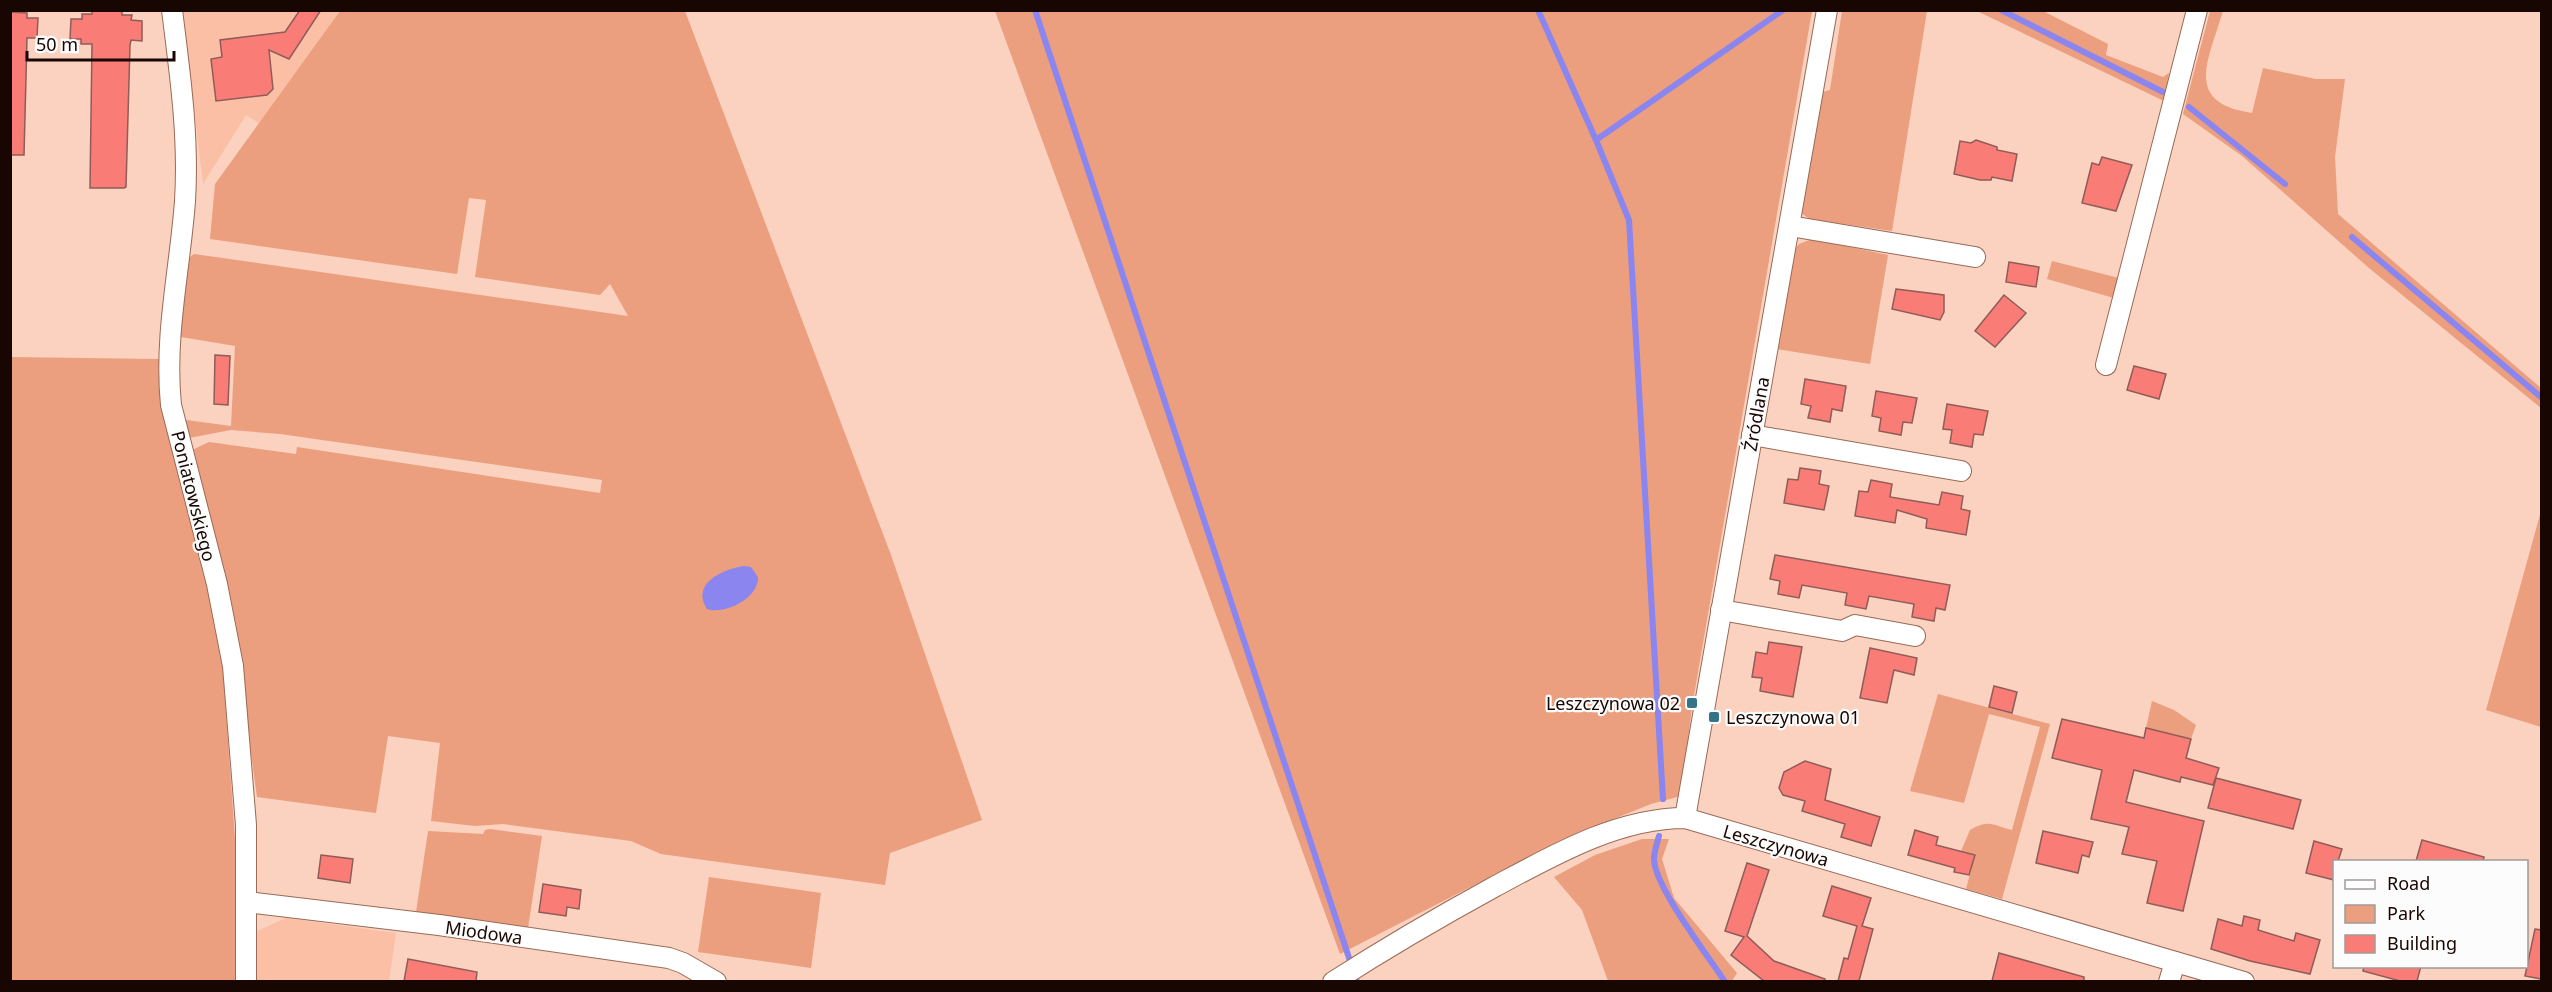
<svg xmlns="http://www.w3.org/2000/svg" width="2552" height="992" viewBox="0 0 2552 992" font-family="'Noto Sans',sans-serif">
<rect width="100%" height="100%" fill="#fbd1bf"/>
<!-- built -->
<g fill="#fbbfa6">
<path d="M182,11H340L260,124L246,115L203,184Z"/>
<path d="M286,918L396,933L389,981L254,982L257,931Z"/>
</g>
<!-- green -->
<g fill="#eb9f7e">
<path d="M340,11H685L891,555L982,820L890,853L885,885L661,854L631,841L503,824L475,826L431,821L440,743L388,736L376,813L257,797L243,695L188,452L209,442L296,454L297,447L600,493L602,480L280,434L231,430L184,439L179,419L231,426L235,346L175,336L185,261L194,254L628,316L610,284L600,295L475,277L486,200L469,198L457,274L210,239L215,184Z"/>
<path d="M995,11H1812L1692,707L1681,796L1651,804L1564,839L1340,954Z"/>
<path d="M1842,11H1927L1892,231L1810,219L1802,214L1804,182L1819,93L1830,90Z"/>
<path d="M1977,11H2043L2108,44L2106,55L2163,77L2169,73L2164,101Z"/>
<path d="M2210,11H2223C2209,59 2182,103 2252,113L2263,68L2316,79H2345L2335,157L2338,214L2541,388V408L2369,268L2242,156L2183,114Z"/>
<path d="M1812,239L1888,255L1870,364L1777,349L1794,250L1799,244Z"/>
<path d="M2052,261L2119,278L2114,298L2047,279Z"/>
<path d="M11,357L159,359L161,403L207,568L222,656L235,839V981L11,982Z"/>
<path d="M2541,511V727L2486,710Z"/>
<path d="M1938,694L2050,724L2002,899L1966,889L1975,855L1961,851L1970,830C1990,818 1994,826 2012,830L2040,727L1989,714L1964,803L1910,791Z"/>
<path d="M2152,701L2174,710L2196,725L2191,739L2146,728Z"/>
<path d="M490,829L542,836L528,928L416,912L428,831L483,834L485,830Z"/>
<path d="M1642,839H1669L1662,859L1674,898L1737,973L1732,981H1608L1582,910L1554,877L1595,855Z"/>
<path d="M709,877L821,893L811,968L698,952Z"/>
</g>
<!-- water -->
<path fill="#8a85ef" d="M744,566L751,567L758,577C759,598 725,615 707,609C690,583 724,569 744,566Z"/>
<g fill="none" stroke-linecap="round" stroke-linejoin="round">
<!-- stream -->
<g stroke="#8a85ef" stroke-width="6">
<path d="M1035,10L1357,982"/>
<path d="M1538,10L1596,140L1629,220L1663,799"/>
<path d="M2001,10L2163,92"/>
<path d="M2189,107L2285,184"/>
<path d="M1596,140L1783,10"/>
<path d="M2352,237L2542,398"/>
<path d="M1659,836C1657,843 1654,852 1654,859C1654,886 1709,957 1725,982"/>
</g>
</g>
<!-- building -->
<g fill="#f97c77" stroke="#8f5c58" stroke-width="1.5">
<path d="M92,10H122V15H132L131,20L142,21V41L131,40L130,45L126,187L124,188H90L92,44H81V39H70L71,19H82V14H92Z"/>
<path d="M300,10H321L289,59L269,50L273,89L267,95L216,101L211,59L222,57L220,40L285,32Z"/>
<path d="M10,12L27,13V18H38L37,38H27L24,155H10Z"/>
<path d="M1976,140L1997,147V150L2017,154L2012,181L1992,177L1991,180H1980L1954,174L1960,141L1971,143Z"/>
<path d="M2102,157L2132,165L2116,211L2082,203L2092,163L2099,165Z"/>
<path d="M2009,262L2039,267L2036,287L2006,282Z"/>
<path d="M1896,289L1944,295V312L1940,320L1892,309Z"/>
<path d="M2004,295L2026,313L1995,347L1975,331Z"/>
<path d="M215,355L230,356L228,405L214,404Z"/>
<path d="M2134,366L2166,374L2159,399L2127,390Z"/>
<path d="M1805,379L1846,386L1842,411L1832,409L1830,422L1808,418L1811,406L1801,404Z"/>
<path d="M1876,391L1917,398L1912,423L1903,422L1901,435L1879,431L1881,418L1872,416Z"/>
<path d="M1947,404L1988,411L1983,435L1974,434L1972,447L1950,443L1952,430L1943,429Z"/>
<path d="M1800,468L1821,471L1819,484L1829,486L1824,510L1784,503L1788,479L1798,480Z"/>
<path d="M1871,480L1892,484L1890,497L1927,503L1939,505L1942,492L1963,496L1961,509L1970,511L1966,535L1926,528L1927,519L1897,510L1895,523L1855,516L1859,491L1868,492Z"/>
<path d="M1775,555L1950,585L1945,610L1936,608L1934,621L1912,617L1914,604L1869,596L1866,609L1845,605L1847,593L1802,585L1799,598L1778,594L1780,581L1770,579Z"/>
<path d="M1769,642L1802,647L1793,697L1760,691L1762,678L1752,677L1756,652L1767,654Z"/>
<path d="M1870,648L1917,658L1914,675L1894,670L1887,703L1860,698Z"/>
<path d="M1994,686L2017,692L2012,713L1989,707Z"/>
<path d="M2062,719L2144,738L2146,728L2191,739L2186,758L2219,768L2213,785L2181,777L2180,782L2134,770L2126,802L2204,821L2183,911L2147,903L2157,861L2122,854L2129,827L2091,819L2102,770L2052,758Z"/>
<path d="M1805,761L1831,769L1825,800L1880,817L1871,846L1841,837L1845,824L1802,811L1805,801L1783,795L1779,788L1784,772Z"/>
<path d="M2216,778L2301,800L2293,829L2208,808Z"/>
<path d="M1915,830L1938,837L1936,845L1975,855L1969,875L1954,872L1955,868L1908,855Z"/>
<path d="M2043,831L2093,842L2089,857L2082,855L2078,873L2036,863Z"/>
<path d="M2422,840L2484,857L2483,861H2416Z"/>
<path d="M2314,841L2342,849L2338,861H2334V880L2306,873Z"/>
<path d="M321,855L353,859L350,883L318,878Z"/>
<path d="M1747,863L1769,870L1747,936L1774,961L1825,979V981H1764L1731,955L1744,937L1725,931Z"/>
<path d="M543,884L581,890L579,909L567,907L566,916L539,912Z"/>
<path d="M1832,886L1871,898L1862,926L1873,929L1859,981H1838L1844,958L1848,959L1857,926L1823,916Z"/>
<path d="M2244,916L2260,920L2258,930L2294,941L2296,933L2320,940L2310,974L2250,961L2211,949L2218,919L2242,926Z"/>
<path d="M2535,929L2541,930V979L2525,976Z"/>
<path d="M1999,953L2084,977V981H1992Z"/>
<path d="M408,959L477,972L476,981H404Z"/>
<path d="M2364,966H2421L2417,981H2400L2363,971Z"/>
</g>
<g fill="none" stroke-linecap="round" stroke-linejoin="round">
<!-- minor casing -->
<g stroke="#996a56" stroke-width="22">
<g id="minor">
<path d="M172,10C180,74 189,137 185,201C180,269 164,336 171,405L217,584L233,666L246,825V982"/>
<path d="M1790,226L1975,257"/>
<path d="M2106,365L2197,10"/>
<path d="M1752,435L1961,471"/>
<path d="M1721,610L1842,631L1855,625L1915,636"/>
<path d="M1685,818L1827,10"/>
<path d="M247,902L439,925L669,958L683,963L716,982"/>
<path d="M1333,982C1386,948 1439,917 1494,887C1552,856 1617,818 1685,818L2244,982"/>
<path d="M2169,982L2175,962"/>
</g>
</g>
<!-- minor -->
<use href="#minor" stroke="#fff" stroke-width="20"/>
</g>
<!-- markers -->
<g fill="#357389" stroke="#fcfcfc" stroke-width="2">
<rect x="1686" y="697" width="12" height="12" rx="3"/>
<rect x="1708" y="711" width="12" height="12" rx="3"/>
</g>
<g text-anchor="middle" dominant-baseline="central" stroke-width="4.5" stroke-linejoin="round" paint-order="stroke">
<!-- street labels -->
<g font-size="18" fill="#170602" stroke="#fcfcfc">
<text transform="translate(1756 414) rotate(-80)">Źródlana</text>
<text transform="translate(194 496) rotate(76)">Poniatowskiego</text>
<text transform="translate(1776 845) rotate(16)">Leszczynowa</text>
<text transform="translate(484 932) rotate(8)">Miodowa</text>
</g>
<!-- poi labels -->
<g font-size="18" fill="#170602" stroke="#fcfcfc" text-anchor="end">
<text x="1680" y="703">Leszczynowa 02</text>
<text x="1726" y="717" text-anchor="start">Leszczynowa 01</text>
</g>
</g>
<!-- border -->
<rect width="2552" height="992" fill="none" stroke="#170602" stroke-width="24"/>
<!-- legend -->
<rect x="2333" y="860" width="195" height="108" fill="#fcfcfc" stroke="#a09a98" stroke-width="1.5"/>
<rect x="2345" y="880" width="30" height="9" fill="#ffffff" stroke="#a09a98" stroke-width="1.5"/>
<text x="2387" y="890" font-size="18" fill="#170602">Road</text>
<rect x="2345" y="905" width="30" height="18" fill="#eb9f7e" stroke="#a09a98" stroke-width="1.5"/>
<text x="2387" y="920" font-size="18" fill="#170602">Park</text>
<rect x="2345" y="935" width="30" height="18" fill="#f97c77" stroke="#a09a98" stroke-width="1.5"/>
<text x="2387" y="950" font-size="18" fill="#170602">Building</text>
<!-- scale -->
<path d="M27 51v9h147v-9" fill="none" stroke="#170602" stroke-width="3"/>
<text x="36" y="51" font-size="18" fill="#170602" stroke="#fcfcfc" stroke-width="4.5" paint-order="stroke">50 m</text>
</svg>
